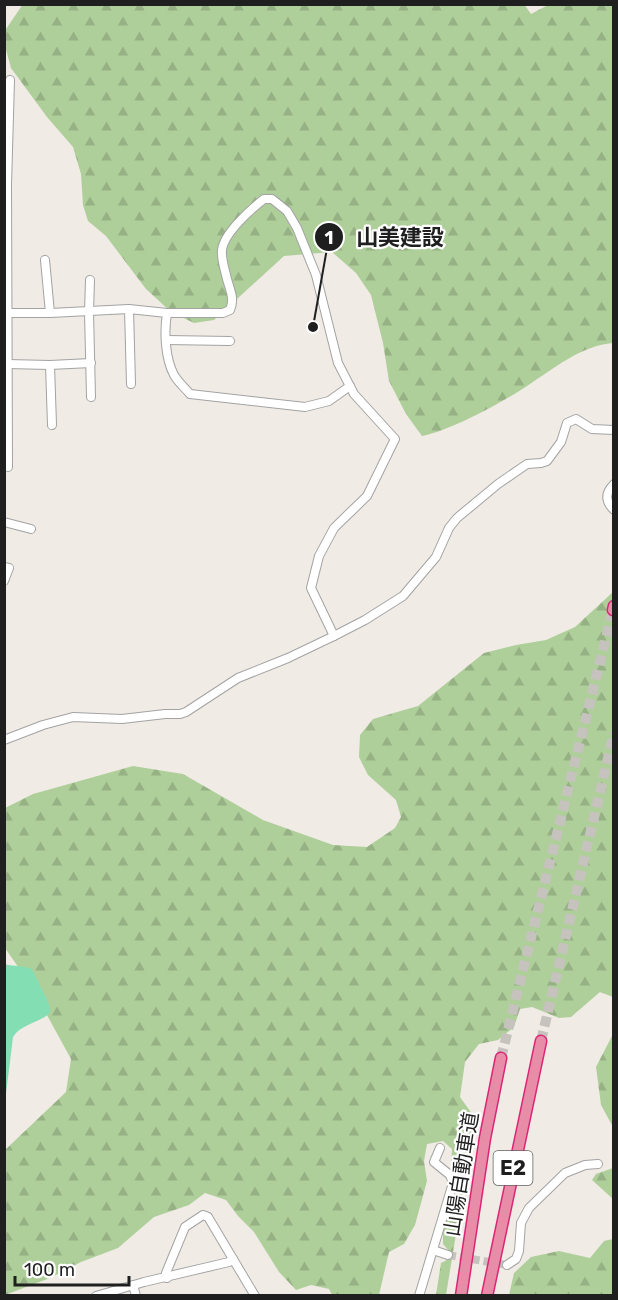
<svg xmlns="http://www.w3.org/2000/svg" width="618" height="1300" viewBox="0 0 618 1300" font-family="Rubik,'Noto Sans JP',sans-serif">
<defs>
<pattern id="forest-firs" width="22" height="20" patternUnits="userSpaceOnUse" patternTransform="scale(1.5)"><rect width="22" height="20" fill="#afcf9a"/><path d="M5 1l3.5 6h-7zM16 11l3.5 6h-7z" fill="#96b184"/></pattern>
</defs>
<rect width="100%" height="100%" fill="#f0ebe5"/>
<!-- forest -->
<g fill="url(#forest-firs)">
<path d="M23,4H524L531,14L548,5H613V343C582,345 553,369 527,386C501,403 452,430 422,436L406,414L389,381L383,343L371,295L356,273L332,252L284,256L214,320L194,323L171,312L146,289L106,236L88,221L83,205L81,174L73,147L47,117L11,68L5,46L4,32Z"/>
<path d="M613,592V997L600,992L571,1017L559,1018L532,1007L520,1009L514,1027L498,1040L479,1044L465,1062L460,1097L475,1118L446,1295H436L441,1263L449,1259L450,1252L443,1244V1232L455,1195L458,1175L451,1164L452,1149L443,1141L427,1144L424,1161L427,1181L415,1225L404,1244L389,1252L379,1295H332L329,1289L311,1285L296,1290L279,1272L254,1232L238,1216L226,1200L205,1193L189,1205L154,1217L118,1248L81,1262L50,1278L5,1295V1150L66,1092L71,1059L30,984L5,948V808L33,794L133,766L183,774L263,820L333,845L367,847L395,828L401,817L396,800L368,775L359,757L360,735L373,719L418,706L484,653L516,645L546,640L575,627Z"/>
<path d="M613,1034V1127L601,1105L596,1067Z"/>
<path d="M613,1168H614L613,1199L592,1180L596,1174Z"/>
<path d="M613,1239V1295H509L514,1273L531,1257L559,1251L590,1258L604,1241Z"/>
</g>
<!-- pitch -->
<path fill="#84deb3" d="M5,964C14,967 23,965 32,969L49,1004L50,1013C39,1023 21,1024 13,1037L5,1102Z"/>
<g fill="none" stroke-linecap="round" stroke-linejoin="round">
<!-- minor-tunnel -->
<path stroke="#c6c2bd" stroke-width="8" stroke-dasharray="8 4" stroke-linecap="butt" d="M448,1255L507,1265"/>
<!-- highway-tunnel -->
<g stroke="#c6c2bd" stroke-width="10" stroke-dasharray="10 5" stroke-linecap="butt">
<path d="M541,1041L614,733"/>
<path d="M501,1058L613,610"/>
</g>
<!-- minor casing -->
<g stroke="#a3a3a3" stroke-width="10">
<g id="minor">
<path d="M45,260L50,313"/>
<path d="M90,280L89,312L91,397"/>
<path d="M129,309L131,384"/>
<path d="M4,313H50L129,309L167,313H223L230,310C235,299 230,290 227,279C225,270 221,259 222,250C224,233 251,209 264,199H272L287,211L297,228L316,275L338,363L354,394L395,439L367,496L334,528L319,556L311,588L334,636"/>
<path d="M167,313C164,332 165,358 174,375C178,382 185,388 190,394L305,407L329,401L350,386"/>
<path d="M166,340L230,341"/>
<path d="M7,364L50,365L91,363"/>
<path d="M50,365L52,425"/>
<path d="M8,467L7,185L10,80"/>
<path d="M614,484C605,493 605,501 614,510"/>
<path d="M4,522L31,529"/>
<path d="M4,567L9,568L4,581"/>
<path d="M4,740L43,725L73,717L122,719L165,714H180L186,712L238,678L288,658L334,636L365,620L403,596L436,557L449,528L457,518L498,484L527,464L541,463L547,461L561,442L567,423L576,419L592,429L614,430"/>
<path d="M433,1250L448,1255"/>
<path d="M507,1265L516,1259L519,1251L521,1223L529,1208L565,1173L585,1165L598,1164"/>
<path d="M167,1278L166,1273L185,1227L203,1215L208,1217L255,1296"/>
<path d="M133,1285L136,1296"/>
<path d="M96,1296L144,1282L229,1262L233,1259"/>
<path d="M419,1296L453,1183L450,1175L434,1162L440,1148"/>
</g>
</g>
<!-- highway casing -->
<g stroke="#da2675" stroke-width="13">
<g id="highway">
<path d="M613,610L614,606"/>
<path d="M461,1296L485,1138L501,1058"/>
<path d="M487,1296L541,1041"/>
</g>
</g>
<!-- minor -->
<use href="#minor" stroke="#fff" stroke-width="8"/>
<!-- highway -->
<use href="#highway" stroke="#e78da7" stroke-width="10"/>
</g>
<g text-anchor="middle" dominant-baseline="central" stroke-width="4.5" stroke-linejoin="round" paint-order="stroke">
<!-- shield labels -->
<rect fill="#fff" stroke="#626262" stroke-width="1.5" x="493.5" y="1151" width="39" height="34" rx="4.5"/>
<g font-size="20" font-weight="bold" fill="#1f1f1f">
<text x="513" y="1168">E2</text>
</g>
<!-- street labels -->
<g font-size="21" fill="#1f1f1f" stroke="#fff">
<text transform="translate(461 1174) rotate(-81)">山陽自動車道</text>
</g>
</g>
<!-- callouts -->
<path fill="none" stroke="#1f1f1f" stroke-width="2" d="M313 327L329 237"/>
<g fill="#1f1f1f" stroke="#fff" stroke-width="2">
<circle cx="313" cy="327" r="6"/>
<circle cx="329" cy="237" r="15"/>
</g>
<g font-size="18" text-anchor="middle" font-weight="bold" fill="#fff">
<text x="329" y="244">1</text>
</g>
<g font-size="22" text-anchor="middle" font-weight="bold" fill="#1f1f1f" stroke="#fff" stroke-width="4.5" stroke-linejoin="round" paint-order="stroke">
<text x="400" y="245">山美建設</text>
</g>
<!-- border -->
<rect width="618" height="1300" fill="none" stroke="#1f1f1f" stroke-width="12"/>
<!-- scale -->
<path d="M15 1276v9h114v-9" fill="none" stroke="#1f1f1f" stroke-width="3"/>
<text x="24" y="1276" font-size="18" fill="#1f1f1f" stroke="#ffffff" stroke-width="4.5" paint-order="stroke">100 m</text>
</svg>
